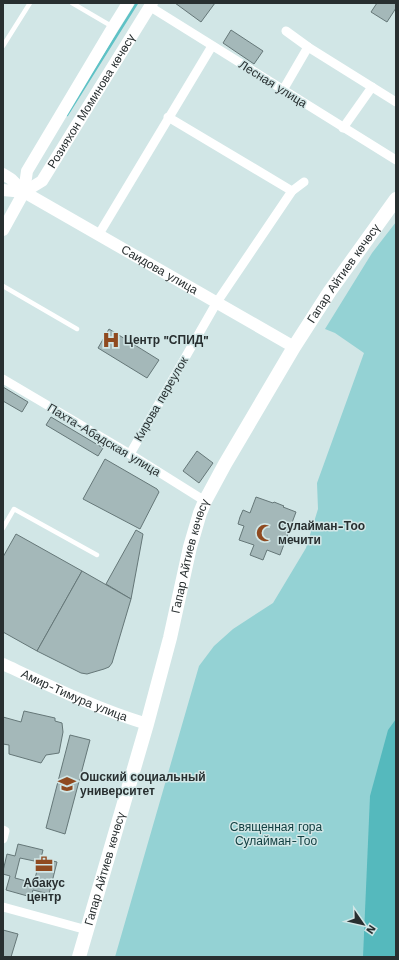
<svg xmlns="http://www.w3.org/2000/svg" width="399" height="960" viewBox="0 0 399 960" font-family="'Work Sans',sans-serif">
<rect width="100%" height="100%" fill="#d1e6e6"/>
<!-- green -->
<path fill="#94d2d4" d="M396,222V957H115L199,666L214,646L233,629L273,603L306,548L318,509L317,483L364,353L335,333L325,329L372,253Z"/>
<!-- forest -->
<path fill="#55b9bd" d="M396,719V957H363L370,796L388,730Z"/>
<g fill="none" stroke-linecap="round" stroke-linejoin="round">
<!-- stream -->
<path stroke="#5ec2c6" stroke-width="2.5" d="M67,115L137,3"/>
</g>
<!-- building -->
<g fill="#a4b8b9" stroke="#657778" fill-rule="evenodd">
<path d="M175,3H215L201,22Z"/>
<path d="M377,3H396V8L387,22L371,12Z"/>
<path d="M231,30L263,51L254,64L223,43Z"/>
<path d="M109,329L159,360L147,378L98,348Z"/>
<path d="M3,387L28,402L22,412L3,401Z"/>
<path d="M51,417L103,448L98,456L46,425Z"/>
<path d="M197,451L213,463L199,483L183,471Z"/>
<path d="M105,459L157,489L159,492L140,529L83,499Z"/>
<path d="M256,497L273,503L274,502L284,506L283,507L296,512L280,555L267,550L263,560L250,555L254,545L239,540L244,526L238,524L240,517L243,510L250,513Z"/>
<path d="M136,530L143,534L131,599L106,584Z"/>
<path d="M16,534L82,571L37,651L3,632V557Z"/>
<path d="M82,571L131,599L112,663L109,667L104,669L87,674L81,673L37,651Z"/>
<path d="M24,711L55,718V721L62,723L63,732L59,753L46,755L41,763L9,754V745L3,744V717L21,722Z"/>
<path d="M70,735L90,740L65,834L46,828Z"/>
<path d="M18,844L43,850L41,858L57,862L49,894L33,890L31,897L6,890L10,876L3,874V871L7,854L15,856ZM20,858L39,862L34,883L15,878Z"/>
<path d="M3,930L18,934L11,957H3Z"/>
</g>
<g fill="none" stroke-linecap="round" stroke-linejoin="round">
<!-- lane -->
<g stroke="#fff" stroke-width="4.5">
<path d="M72,3L113,27"/>
<path d="M3,46L30,3"/>
<path d="M3,286L77,329"/>
<path d="M3,528L14,509L97,555"/>
</g>
<!-- street -->
<g stroke="#fff" stroke-width="9">
<path d="M149,6L396,160"/>
<path d="M286,31L308,47L396,102"/>
<path d="M283,90L308,47"/>
<path d="M168,117L292,191"/>
<path d="M343,128L372,87"/>
<path d="M99,234L212,46"/>
<path d="M3,379L130,454L205,501"/>
<path d="M130,454L217,302L292,191L304,182"/>
<path d="M3,830L5,831L3,839"/>
<path d="M3,907L87,930"/>
</g>
<!-- secondary -->
<g stroke="#fff" stroke-width="12">
<path id="s1" d="M3,174L11,179L24,192L294,347"/>
<path d="M3,190L24,192"/>
<path id="s2" d="M24,192L42,181L152,3"/>
<path d="M3,230L24,192L27,171L113,27L128,3"/>
<path id="s3" d="M3,664C50,686 97,709 147,724"/>
</g>
<!-- primary -->
<path stroke="#fff" stroke-width="14" id="s4" d="M79,957L147,724L170,638L190,547L200,513L205,501L225,464L294,347L330,291L396,199"/>
</g>
<!-- icons -->
<defs>
<g id="hospital-bare" transform="scale(1.38)"><path d="M-5-5h3v3.5h4V-5h3V5h-3V1.5h-4V5h-3Z" fill="#8f4a20" stroke="#d1e6e6" stroke-width="2.5" paint-order="stroke"/></g>
<g id="mosque-bare" transform="scale(1.38)"><path d="M3.5-4.9A6 6 0 1 0 3.5 4.9A5 5 0 1 1 3.5-4.9Z" fill="#8f4a20" stroke="#d1e6e6" stroke-width="2.5" paint-order="stroke"/></g>
<g id="university-bare" transform="scale(1.38)"><path d="M0-5L7-2L0 1L-7-2ZM-4 1L0 2.5L4 1V4Q0 6-4 4Z" fill="#8f4a20" stroke="#d1e6e6" stroke-width="2.5" paint-order="stroke"/></g>
<g id="office-bare" transform="scale(1.38)"><path d="M-6-3h4V-5.5h4V-3h4V5H-6ZM-1-4.5V-3h2v-1.5ZM-6 0V1H6V0Z" fill="#8f4a20" stroke="#d1e6e6" stroke-width="2.5" paint-order="stroke"/></g>
</defs>
<g fill-rule="evenodd">
<use href="#hospital-bare" x="111" y="340"/>
<use href="#mosque-bare" x="265" y="533"/>
<use href="#university-bare" x="67" y="784"/>
<use href="#office-bare" x="44" y="864"/>
</g>
<g text-anchor="middle" dominant-baseline="central" stroke-width="3" stroke-linejoin="round" paint-order="stroke">
<!-- street labels -->
<g font-size="12" fill="#282f30" stroke="#d1e6e6">
<text transform="translate(273 84) rotate(32)">Лесная улица</text>
<text stroke="none"><textPath href="#s2" startOffset="115">Розияхон Моминова көчөсү</textPath></text>
<text stroke="none"><textPath href="#s1" startOffset="184">Саидова улица</textPath></text>
<text stroke="none"><textPath href="#s4" startOffset="740">Гапар Айтиев көчөсү</textPath></text>
<text transform="translate(161 399) rotate(-60)">Кирова переулок</text>
<text transform="translate(104 440) rotate(31)">Пахта-Абадская улица</text>
<text stroke="none"><textPath href="#s4" startOffset="416">Гапар Айтиев көчөсү</textPath></text>
<text stroke="none"><textPath href="#s3" startOffset="78">Амир-Тимура улица</textPath></text>
<text stroke="none"><textPath href="#s4" startOffset="92">Гапар Айтиев көчөсү</textPath></text>
</g>
<!-- poi labels -->
<g font-size="12" font-weight="bold" fill="#282f30" stroke="#d1e6e6" text-anchor="start">
<text x="124" y="340">Центр "СПИД"</text>
<text x="278" y="526">Сулайман-Тоо<tspan x="278" dy="14">мечити</tspan></text>
<text x="80" y="777">Ошский социальный<tspan x="80" dy="14">университет</tspan></text>
<text x="44" y="883" text-anchor="middle">Абакус<tspan x="44" dy="14">центр</tspan></text>
</g>
<!-- park labels -->
<g font-size="12" fill="#124042" stroke="#d1e6e6">
<text x="276" y="827">Священная гора<tspan x="276" dy="14">Сулайман-Тоо</tspan></text>
</g>
</g>
<!-- border -->
<rect width="399" height="960" fill="none" stroke="#282f30" stroke-width="8"/>
<!-- north arrow -->
<g transform="translate(363 924) rotate(124)" stroke="#d1e6e6" stroke-width="3" paint-order="stroke">
<path d="M0-3L7 15L0 10L-7 15Z" fill="#282f30"/>
<text y="-6" font-size="11" font-weight="bold" text-anchor="middle" fill="#282f30">N</text>
</g>
</svg>
